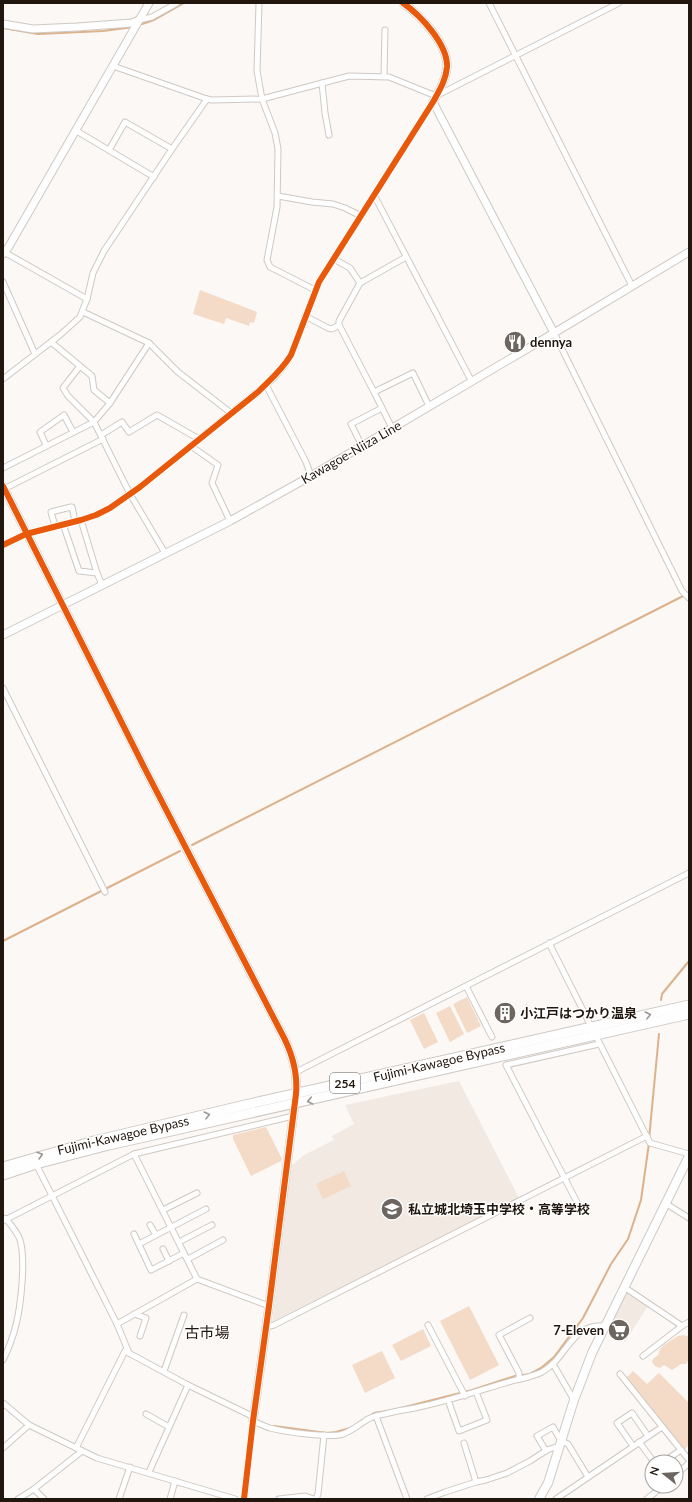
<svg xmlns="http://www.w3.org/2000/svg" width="692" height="1502" viewBox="0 0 692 1502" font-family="Lato,'Noto Sans JP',sans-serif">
<rect width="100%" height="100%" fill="#fbf8f5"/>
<!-- built -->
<g fill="#f2e9e2">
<path d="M459,1081L519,1198L272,1322L291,1166L304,1155L334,1140L332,1136L354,1124L345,1105Z"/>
<path d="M627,1291L648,1306L625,1342L608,1331Z"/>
</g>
<!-- green -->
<g fill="#f3dbc7">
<path d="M200,290L257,312L254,323L250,322L249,326L226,318L224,324L193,314Z"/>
<path d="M467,997L481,1026L467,1033L453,1004Z"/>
<path d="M450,1006L464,1034L450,1042L436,1013Z"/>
<path d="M424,1013L438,1042L424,1049L410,1020Z"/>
<path d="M266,1127L282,1159L281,1161L251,1176L233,1139V1135Z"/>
<path d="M344,1171L351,1186L323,1199L316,1184Z"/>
<path d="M469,1306L499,1365L470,1380L440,1321Z"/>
<path d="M423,1329L431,1346L401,1361L392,1345Z"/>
<path d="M684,1335L689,1337V1359L686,1364H681L672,1370L664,1365L660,1368L655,1366L652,1362L653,1359L658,1355L660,1349L664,1345L678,1336Z"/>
<path d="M382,1351L395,1378L365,1393L352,1365Z"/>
<path d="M633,1371L647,1384L659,1373L689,1403V1445L684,1450L627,1377Z"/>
</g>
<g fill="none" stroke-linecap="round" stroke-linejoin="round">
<!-- stream -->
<g stroke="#dcb18b" stroke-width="2">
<path d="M139,25L154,20L184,3"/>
<path d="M3,28L38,34L103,31L133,27"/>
<path d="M192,845L689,593"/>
<path d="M3,941L180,851"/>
<path d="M661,1000L662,994L689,961"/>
<path d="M649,1139L659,1034"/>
<path d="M401,1408L472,1390L515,1376L530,1374L541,1368L554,1357L583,1318L611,1264L628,1239L641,1200L649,1143"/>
<path d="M355,1425L374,1413L393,1410"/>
<path d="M274,1426L327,1433L336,1432L350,1428"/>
</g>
<!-- street casing -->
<g stroke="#cfc9c3" stroke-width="7">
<g id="street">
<path d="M259,3L257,71L262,99L275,133L278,149L277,207L267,260L270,267L315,290"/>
<path d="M489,3L632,286"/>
<path d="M139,20L152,17L177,3"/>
<path d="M113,66L207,99L212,100L262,99L349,76L389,77L436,96L619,3"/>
<path d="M384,76L385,30"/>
<path d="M322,83L325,113L329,135"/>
<path d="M75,130L154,177"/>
<path d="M109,150L125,122L172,149"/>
<path d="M374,195L472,382"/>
<path d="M278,196L312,202L333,204L345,208L361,216"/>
<path d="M4,252L87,299"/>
<path d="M334,259L350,268L360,283"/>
<path d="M3,282L35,354"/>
<path d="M83,312L149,343L178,372L231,413"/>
<path d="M305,316L328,328L332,329L339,325"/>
<path d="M554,333L682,591L689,598"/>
<path d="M51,342L92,376L94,390L110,403"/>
<path d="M80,366L63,388L68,396L94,422L110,403L149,343"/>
<path d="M3,379L60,335L80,317L87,299L93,273L104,251L172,149L207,99"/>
<path d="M266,385L306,462L311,476"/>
<path d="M374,392L339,325V321L360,283L406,257"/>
<path d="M382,408L392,428"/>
<path d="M101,435L122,422L129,432L157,415L199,439"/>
<path d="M46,445L40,432L64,415L73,432"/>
<path d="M191,446L218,465L212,483L230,521"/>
<path d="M362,446L351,424L382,408L374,392L413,373L429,406"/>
<path d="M3,468L94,422L130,494L165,553"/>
<path d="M4,489L103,439"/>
<path d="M81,520L97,573L102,585"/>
<path d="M63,524L79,571L97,573"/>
<path d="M55,526L51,512L71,507H72L75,521"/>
<path d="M3,545L26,534L81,520L96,515L110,508L140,487L273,379L285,365L291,355L319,282L433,102"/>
<path d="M3,688L105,892"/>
<path d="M549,943L650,1143L689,1154"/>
<path d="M466,986L492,1037"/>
<path d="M296,1072L689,873"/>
<path d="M134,1154L293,1116"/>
<path d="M36,1164L117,1324L129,1353"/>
<path d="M665,1203L689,1218"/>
<path d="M580,1208L506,1065L599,1044"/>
<path d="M163,1210L197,1193"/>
<path d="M3,1221L134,1154L197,1279"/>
<path d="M150,1225L156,1235"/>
<path d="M134,1234L151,1270L184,1253"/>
<path d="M179,1242L212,1225"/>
<path d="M139,1244L206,1209"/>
<path d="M163,1249L169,1261"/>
<path d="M188,1259L223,1240"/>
<path d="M624,1287L682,1326L689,1322"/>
<path d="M134,1314L146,1318L140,1336"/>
<path d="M117,1324L197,1279L269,1306"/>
<path d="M428,1325L465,1396"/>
<path d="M266,1327L274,1325L647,1136"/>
<path d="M643,1356L682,1326"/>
<path d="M3,1360C16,1334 20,1311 22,1283C23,1269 24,1253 20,1240C18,1233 11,1225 6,1219L4,1218"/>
<path d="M553,1364L574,1400"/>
<path d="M164,1371L184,1315"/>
<path d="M620,1374L689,1460"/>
<path d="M519,1379V1373L499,1335L530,1318"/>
<path d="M448,1400L459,1431L487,1420L476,1392"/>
<path d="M3,1403L29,1425L97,1458L235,1499"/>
<path d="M146,1414L169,1427"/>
<path d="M376,1416L407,1499"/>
<path d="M639,1442L654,1462"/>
<path d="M464,1443L476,1482"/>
<path d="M633,1446L617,1423L632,1413L648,1436"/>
<path d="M3,1448L29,1425"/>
<path d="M76,1448L125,1351L188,1385L254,1417"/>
<path d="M546,1451L537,1436L553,1427L561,1441L568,1444L588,1477"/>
<path d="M663,1462L681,1450"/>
<path d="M149,1472L188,1385"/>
<path d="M676,1475L689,1463"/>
<path d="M34,1489L44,1499"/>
<path d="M18,1499L34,1489L82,1451"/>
<path d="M119,1499L130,1467"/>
<path d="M170,1499L175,1481"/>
<path d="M244,1499L253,1421C258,1423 264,1426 270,1428C284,1432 324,1437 339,1435C348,1434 357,1426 365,1421C370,1417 379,1415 385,1414C395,1411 405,1410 415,1408C445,1402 475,1392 505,1383C517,1379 530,1378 542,1372C568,1358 570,1323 605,1326"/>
<path d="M279,1499L305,1496L314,1499"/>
<path d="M316,1499L318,1494L324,1435"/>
<path d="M427,1499L445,1492L476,1482L486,1480L507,1473L530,1461L547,1450L559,1446"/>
<path d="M556,1499L662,1427"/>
<path d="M647,1499L663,1486"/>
</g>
</g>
<!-- secondary casing -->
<g stroke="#cfc9c3" stroke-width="9">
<g id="secondary">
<path d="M403,3C420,15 448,44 447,67C446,80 439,91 433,102L554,333"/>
<path d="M3,24L33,29L77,27L132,23L139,20"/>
<path d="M3,254L8,248L149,3"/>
<path d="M3,486L144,767L281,1032C292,1052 298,1071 296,1094L269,1306L253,1421"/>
<path d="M3,635L230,521L311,476L554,333L689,252"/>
</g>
</g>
<!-- primary casing -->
<g stroke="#cfc9c3" stroke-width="10">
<path id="primary" d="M539,1499L548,1483L574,1400L592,1353L689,1156"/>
</g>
<!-- highway casing -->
<g stroke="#cfc9c3" stroke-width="11">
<g id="highway">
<path d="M3,1167L94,1141L245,1105L689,1005"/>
<path d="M3,1175L36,1164L109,1145L689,1014"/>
</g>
</g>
<!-- street -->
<use href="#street" stroke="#fefefe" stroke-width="5"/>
<!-- secondary -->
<use href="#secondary" stroke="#fefefe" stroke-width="7"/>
<!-- primary -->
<use href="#primary" stroke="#fefefe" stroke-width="8"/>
<!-- highway -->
<use href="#highway" stroke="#fefefe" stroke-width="9"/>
<!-- cycleway casing -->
<g stroke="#fff" stroke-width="8">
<g id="cycleway">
<path d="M3,486L144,767L281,1032C292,1052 298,1071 296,1094L269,1306L253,1421L244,1499"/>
<path d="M3,545L26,534L81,520L96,515L110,508L140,487L258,392C270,380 282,370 291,355L319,282L433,102C439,91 446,80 447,67C448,44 420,15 403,3"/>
</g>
</g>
<!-- cycleway -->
<use href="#cycleway" stroke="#e8590c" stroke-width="6"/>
</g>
<!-- one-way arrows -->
<defs><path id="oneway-chevron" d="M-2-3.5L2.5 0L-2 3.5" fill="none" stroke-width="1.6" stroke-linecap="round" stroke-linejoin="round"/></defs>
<g stroke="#9b9692">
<use href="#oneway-chevron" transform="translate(648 1015) rotate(-14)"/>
<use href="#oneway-chevron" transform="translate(310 1101) rotate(167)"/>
<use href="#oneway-chevron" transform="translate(207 1115) rotate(-14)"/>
<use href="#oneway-chevron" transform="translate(40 1155) rotate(-16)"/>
</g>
<!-- icons -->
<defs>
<g id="restaurant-disc" transform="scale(1.15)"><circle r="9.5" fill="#6d6660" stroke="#fff"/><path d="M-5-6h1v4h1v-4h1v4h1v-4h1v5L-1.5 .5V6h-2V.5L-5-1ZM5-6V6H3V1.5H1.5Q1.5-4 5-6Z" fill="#fff"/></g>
<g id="building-disc" transform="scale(1.15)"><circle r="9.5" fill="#6d6660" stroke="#fff"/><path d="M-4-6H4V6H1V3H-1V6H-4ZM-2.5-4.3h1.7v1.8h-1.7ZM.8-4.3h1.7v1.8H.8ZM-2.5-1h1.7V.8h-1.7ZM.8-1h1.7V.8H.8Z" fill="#fff"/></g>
<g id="school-disc" transform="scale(1.15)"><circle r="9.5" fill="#6d6660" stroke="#fff"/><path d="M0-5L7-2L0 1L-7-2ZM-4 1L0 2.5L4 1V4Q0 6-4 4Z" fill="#fff"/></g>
<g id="supermarket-disc" transform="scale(1.15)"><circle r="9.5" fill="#6d6660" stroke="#fff"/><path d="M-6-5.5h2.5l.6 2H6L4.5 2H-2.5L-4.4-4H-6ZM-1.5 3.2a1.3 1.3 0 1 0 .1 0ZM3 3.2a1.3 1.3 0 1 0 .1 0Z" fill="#fff"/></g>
</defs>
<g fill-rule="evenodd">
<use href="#restaurant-disc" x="515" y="342"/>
<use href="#building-disc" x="505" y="1013"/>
<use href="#school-disc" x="392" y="1209"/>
<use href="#supermarket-disc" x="619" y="1330"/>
</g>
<g text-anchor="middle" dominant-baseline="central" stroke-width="3" stroke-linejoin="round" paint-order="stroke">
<!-- shield labels -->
<rect fill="#fff" stroke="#645d57" stroke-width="1" x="330" y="1073" width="30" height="20" rx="3"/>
<g font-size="12" font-weight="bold" fill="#21170f">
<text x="345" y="1083">254</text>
</g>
<!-- poi labels -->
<g font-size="13" font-weight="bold" fill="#21170f" stroke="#fff" text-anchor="start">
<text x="530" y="342">dennya</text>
<text x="520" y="1013">小江戸はつかり温泉</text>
<text x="408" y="1209">私立城北埼玉中学校・高等学校</text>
<text x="604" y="1330" text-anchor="end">7-Eleven</text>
</g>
<!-- street labels -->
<g font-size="13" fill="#21170f" stroke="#fff">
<text transform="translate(351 452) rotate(-30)">Kawagoe-Niiza Line</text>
<text transform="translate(439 1062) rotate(-13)">Fujimi-Kawagoe Bypass</text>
<text transform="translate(123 1135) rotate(-13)">Fujimi-Kawagoe Bypass</text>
</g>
<!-- quarter labels -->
<g font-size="15" fill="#21170f" stroke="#fff">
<text x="207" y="1332">古市場</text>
</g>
</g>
<!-- border -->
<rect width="692" height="1502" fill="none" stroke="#21170f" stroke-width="8"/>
<!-- north arrow -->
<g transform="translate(664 1474) rotate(287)"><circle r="19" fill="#ffffff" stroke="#a6a29f"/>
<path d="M0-3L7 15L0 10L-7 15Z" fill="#6d6660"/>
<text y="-6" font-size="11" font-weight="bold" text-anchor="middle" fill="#21170f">N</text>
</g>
</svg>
